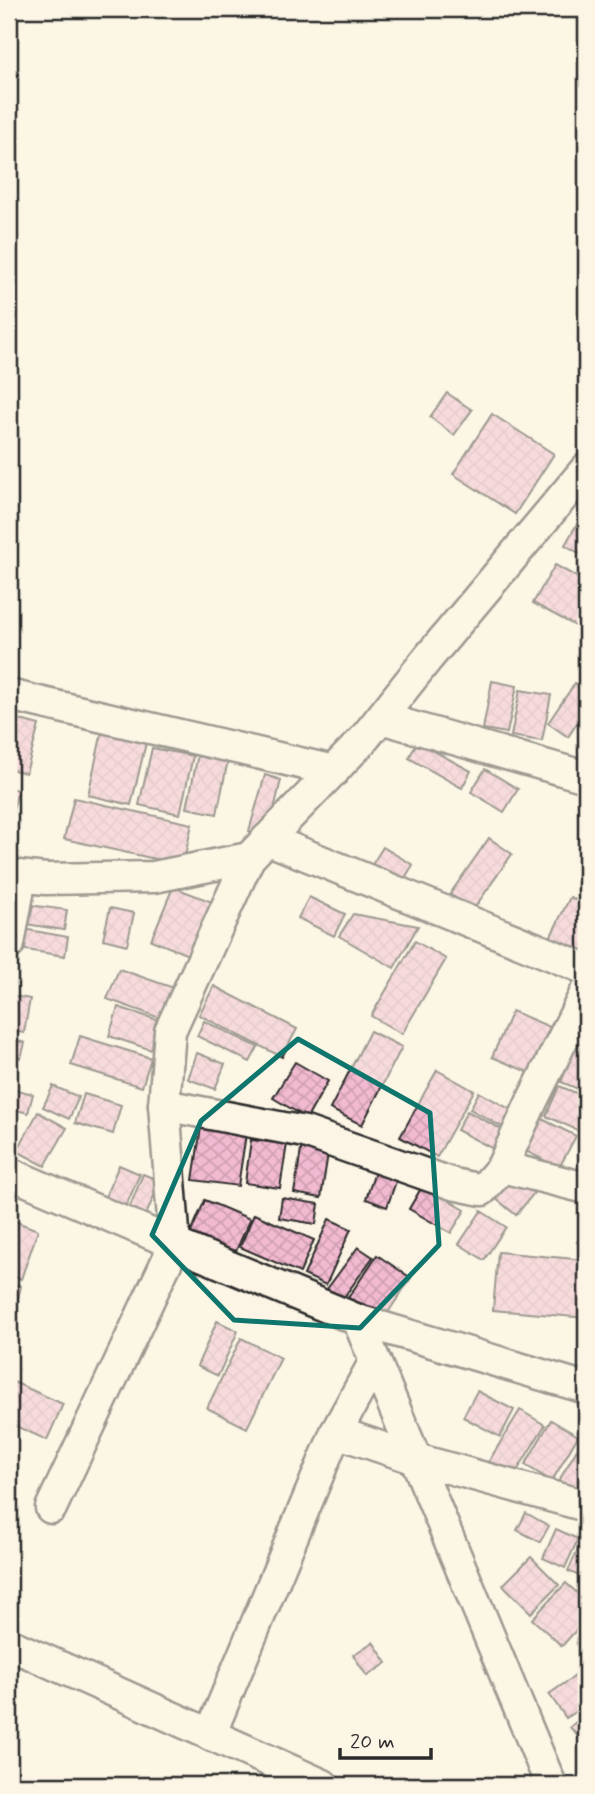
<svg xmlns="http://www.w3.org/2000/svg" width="595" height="1794" viewBox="0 0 595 1794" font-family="Mynerve,sans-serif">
<defs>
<pattern id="building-cross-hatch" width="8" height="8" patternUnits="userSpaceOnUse" patternTransform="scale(1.75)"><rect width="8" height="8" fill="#f2bad0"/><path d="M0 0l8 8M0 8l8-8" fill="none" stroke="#d0a0b3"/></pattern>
</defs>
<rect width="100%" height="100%" fill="#fcf5e5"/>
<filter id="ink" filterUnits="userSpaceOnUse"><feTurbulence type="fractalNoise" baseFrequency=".0143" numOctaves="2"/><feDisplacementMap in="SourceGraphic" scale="14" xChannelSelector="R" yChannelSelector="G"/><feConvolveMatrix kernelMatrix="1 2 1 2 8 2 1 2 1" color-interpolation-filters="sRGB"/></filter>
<g filter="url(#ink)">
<!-- building -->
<g fill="url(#building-cross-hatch)" stroke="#2b2b2b" stroke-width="2">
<path d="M447,393L472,410L454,435L430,417Z"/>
<path d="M492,414L554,454L515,514L453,474Z"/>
<path d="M586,508V557L565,545Z"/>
<path d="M555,565L586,582V614L579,628L533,603Z"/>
<path d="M492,681L517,686L507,733L483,729Z"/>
<path d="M575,683L586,692V709L568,737L548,723Z"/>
<path d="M520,690L551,695L542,741L511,736Z"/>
<path d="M9,717L39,725L26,773L9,769Z"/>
<path d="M102,732L146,743L131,805L88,795Z"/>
<path d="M417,742L471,771L462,788L409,758Z"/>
<path d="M152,748L193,756L180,814L139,805Z"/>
<path d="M199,749L229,755L217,814L187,808Z"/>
<path d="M485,769L518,789L504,812L471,792Z"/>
<path d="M265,775L281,780L267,839L249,831Z"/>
<path d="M9,788L18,790L9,827Z"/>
<path d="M74,798L192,824L183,865L64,839Z"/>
<path d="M489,838L512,854L473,910L450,894Z"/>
<path d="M383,847L413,865L399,887L370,868Z"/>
<path d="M173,887L215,903L193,957L151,940Z"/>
<path d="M309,897L345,914L334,936L298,918Z"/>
<path d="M570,897L586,905V956L548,942Z"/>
<path d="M29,905L67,910L64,930L26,924Z"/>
<path d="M110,908L134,913L127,945L103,939Z"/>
<path d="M353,914L418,926L394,968L339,936Z"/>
<path d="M23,929L68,937L65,956L19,949Z"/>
<path d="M415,941L446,959L402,1034L371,1016Z"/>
<path d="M119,969L174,988L163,1019L107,999Z"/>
<path d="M214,986L297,1029L282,1057L199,1015Z"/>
<path d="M9,995L30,999L24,1033L9,1030Z"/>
<path d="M118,1007L161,1021L152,1050L109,1036Z"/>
<path d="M512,1011L550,1027L530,1073L492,1057Z"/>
<path d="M204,1021L258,1047L250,1062L197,1036Z"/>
<path d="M370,1031L402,1047L362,1125L330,1109Z"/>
<path d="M80,1036L151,1058L142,1087L71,1065Z"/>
<path d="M9,1038L25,1043L21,1058L9,1055Z"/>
<path d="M577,1044L586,1048V1092L561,1082Z"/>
<path d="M197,1053L225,1064L215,1089L188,1079Z"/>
<path d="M295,1062L328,1081L307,1118L273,1098Z"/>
<path d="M437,1070L474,1091L437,1157L400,1137Z"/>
<path d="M53,1086L79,1097L69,1119L43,1107Z"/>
<path d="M559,1086L586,1097V1134L546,1116Z"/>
<path d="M9,1088L33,1094L28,1113L9,1108Z"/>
<path d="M479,1092L515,1112L506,1129L470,1109Z"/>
<path d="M84,1094L121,1105L113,1134L75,1123Z"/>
<path d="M467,1111L505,1131L495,1150L457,1130Z"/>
<path d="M38,1112L67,1128L45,1166L17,1151Z"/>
<path d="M536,1116L576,1136L559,1168L520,1148Z"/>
<path d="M201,1127L246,1134L238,1186L193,1180Z"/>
<path d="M9,1134L16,1137L9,1158Z"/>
<path d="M251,1140L287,1144L280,1188L245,1183Z"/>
<path d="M302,1144L329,1147L321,1198L294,1193Z"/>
<path d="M119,1165L140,1174L126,1206L105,1197Z"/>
<path d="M376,1169L398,1176L387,1207L366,1199Z"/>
<path d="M143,1174L160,1181L144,1220L127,1214Z"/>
<path d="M512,1176L534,1193L516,1215L495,1198Z"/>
<path d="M423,1185L465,1210L451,1233L409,1209Z"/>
<path d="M282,1198L319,1204L316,1224L279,1218Z"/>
<path d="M205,1200L250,1219L233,1258L188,1239Z"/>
<path d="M481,1211L506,1227L484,1260L459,1244Z"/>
<path d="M254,1214L314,1240L300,1273L240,1247Z"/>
<path d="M9,1219L38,1230L21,1279L9,1275Z"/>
<path d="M329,1219L351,1229L326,1285L304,1275Z"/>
<path d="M586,1232V1251L577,1242Z"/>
<path d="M358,1247L373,1257L342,1300L327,1289Z"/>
<path d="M498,1252L586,1260V1318L493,1310Z"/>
<path d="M377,1255L411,1278L383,1320L348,1298Z"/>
<path d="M9,1283L21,1286L11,1327L9,1326Z"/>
<path d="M217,1321L238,1331L218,1376L197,1366Z"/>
<path d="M241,1338L281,1358L247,1428L207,1408Z"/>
<path d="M9,1380L63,1404L47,1440L9,1423Z"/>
<path d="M477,1391L514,1410L500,1437L463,1417Z"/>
<path d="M520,1410L545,1425L514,1476L489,1461Z"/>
<path d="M551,1420L578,1436L552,1481L525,1465Z"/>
<path d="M583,1439L586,1441V1498L557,1484Z"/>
<path d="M526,1513L549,1526L540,1542L517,1530Z"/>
<path d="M556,1529L578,1539L565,1568L543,1558Z"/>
<path d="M584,1536L586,1537V1579L568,1571Z"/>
<path d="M531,1557L559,1585L531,1613L503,1585Z"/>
<path d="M566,1583L586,1601V1619L562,1646L532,1619Z"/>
<path d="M586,1634V1652L577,1643Z"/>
<path d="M373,1642L387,1663L367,1676L353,1655Z"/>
<path d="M581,1672L586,1680V1704L566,1718L549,1694Z"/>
<path d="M586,1713V1744L585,1745L570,1727Z"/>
</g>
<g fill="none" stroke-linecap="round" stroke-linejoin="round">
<!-- street casing -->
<g stroke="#2b2b2b" stroke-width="35">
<g id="street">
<path d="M9,695L334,771"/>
<path d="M381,718L586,777"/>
<path d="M267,839L586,969"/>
<path d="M249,858L363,740L428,658L586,469"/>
<path d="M9,875L46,879L154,877L249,858L170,1031L164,1105L175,1244L358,1320L586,1388"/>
<path d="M9,944L21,877"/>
<path d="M164,1105L305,1132L453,1184L482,1190L502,1167L532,1101L586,992"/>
<path d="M502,1167L586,1188"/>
<path d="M9,1173L175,1244L51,1508"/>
<path d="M358,1320L551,1785"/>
<path d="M336,1432L416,1459L586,1506"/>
<path d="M9,1644L323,1785"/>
<path d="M210,1735L336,1432L375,1361"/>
</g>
</g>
<!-- street -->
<use href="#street" stroke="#fcf5e5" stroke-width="30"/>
</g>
</g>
<!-- marked area -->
<path d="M0 0H595V1794H0ZM298,1039L430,1113L439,1245L360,1328L234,1320L152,1235L201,1121Z" fill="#fcf5e5" fill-opacity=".55" fill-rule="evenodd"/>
<path fill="none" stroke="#0f766e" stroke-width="5" stroke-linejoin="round" d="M298,1039L430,1113L439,1245L360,1328L234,1320L152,1235L201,1121Z"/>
<!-- margin -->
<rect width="595" height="1794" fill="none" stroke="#fcf5e5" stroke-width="35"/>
<rect x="18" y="18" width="560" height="1759" fill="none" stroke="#2b2b2b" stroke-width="2.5" filter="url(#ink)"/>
<!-- scale -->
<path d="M340 1748v10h91v-10" fill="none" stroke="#2b2b2b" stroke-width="3.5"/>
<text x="350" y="1748" font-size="21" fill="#2b2b2b" stroke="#fcf5e5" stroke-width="5" paint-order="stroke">20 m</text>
</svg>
